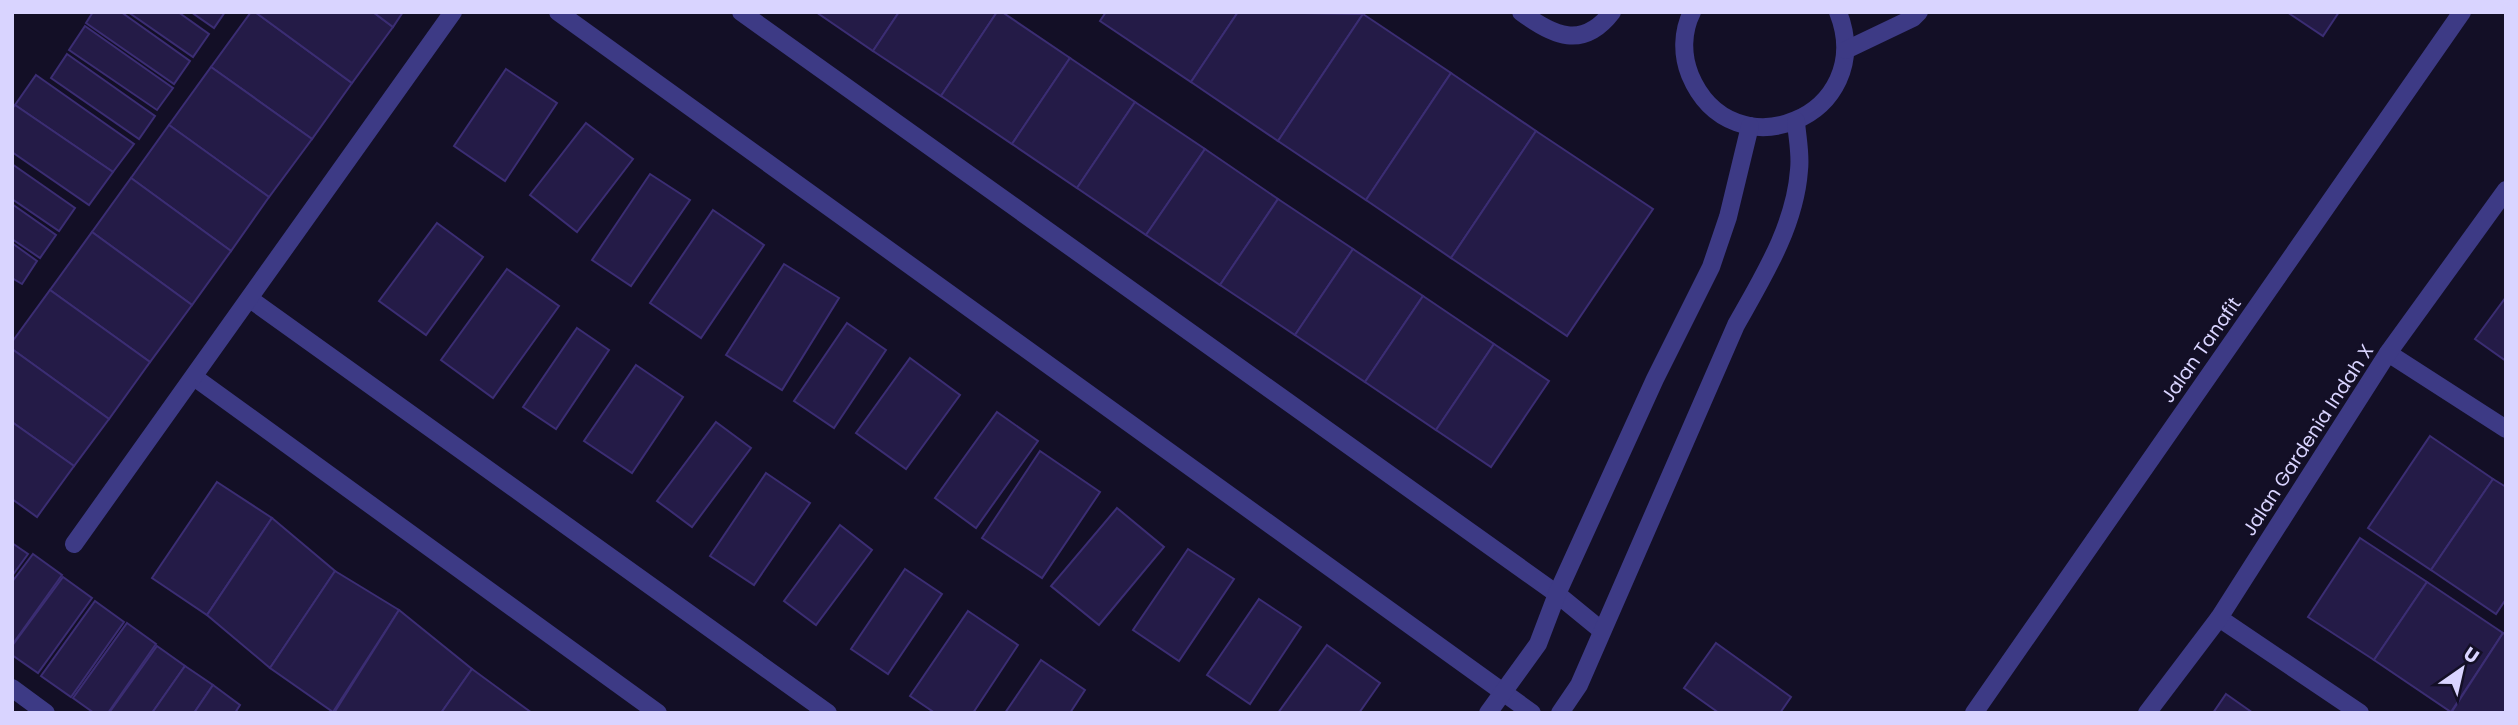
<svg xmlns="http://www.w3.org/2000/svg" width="2518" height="725" viewBox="0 0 2518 725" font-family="Poppins,sans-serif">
<rect width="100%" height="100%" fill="#130f26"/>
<!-- building -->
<g fill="#241b47" stroke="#3b2d73" stroke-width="2">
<path d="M93,12H121L190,61L174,84L86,23Z"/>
<path d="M128,12H178L209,34L193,57Z"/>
<path d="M191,12H225L214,28Z"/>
<path d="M251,12H255L352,83L312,139L211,67Z"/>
<path d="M255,12H373L393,27L352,83Z"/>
<path d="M373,12H403L393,27Z"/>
<path d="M816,12H899L873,51Z"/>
<path d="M899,12H997L941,96L873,51Z"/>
<path d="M997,12H1002L1070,58L1012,144L941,96Z"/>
<path d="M1106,12H1238L1191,82L1100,21Z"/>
<path d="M1238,12L1363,14L1278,141L1191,82Z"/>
<path d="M2287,12H2339L2323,36Z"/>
<path d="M1363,14L1451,73L1366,200L1278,141Z"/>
<path d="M85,26L173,88L157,110L69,50Z"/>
<path d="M67,54L155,116L139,139L51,78Z"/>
<path d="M1070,58L1135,102L1077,188L1012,144Z"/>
<path d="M211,67L312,139L269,197L169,125Z"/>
<path d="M506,69L557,103L505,181L454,146Z"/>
<path d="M1451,73L1536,131L1451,258L1366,200Z"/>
<path d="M36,75L134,144L113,172L15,105Z"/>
<path d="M1135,102L1205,149L1146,235L1077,188Z"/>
<path d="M15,105L113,172L89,205L12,152V109Z"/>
<path d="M586,123L633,159L577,232L530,195Z"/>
<path d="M169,125L269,197L231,251L131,178Z"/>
<path d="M1536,131L1653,209L1567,336L1451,258Z"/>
<path d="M1205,149L1278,199L1220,285L1146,235Z"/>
<path d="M12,164L75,208L59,231L12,199Z"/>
<path d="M650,174L690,200L631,286L592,260Z"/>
<path d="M131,178L231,251L192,305L92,232Z"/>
<path d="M1278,199L1353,249L1295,335L1220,285Z"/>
<path d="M12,204L56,235L40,258L12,239Z"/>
<path d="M713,210L764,245L701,338L650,303Z"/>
<path d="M437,223L483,257L426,335L379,301Z"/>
<path d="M92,232L192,305L150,362L50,290Z"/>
<path d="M12,243L37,261L22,284L12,278Z"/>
<path d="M1353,249L1423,296L1365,382L1295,335Z"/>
<path d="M784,264L839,298L782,390L726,355Z"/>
<path d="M507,269L559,306L493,398L441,360Z"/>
<path d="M50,290L150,362L109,419L12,349V342Z"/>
<path d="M1423,296L1494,344L1436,430L1365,382Z"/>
<path d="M2506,297V361L2475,339Z"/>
<path d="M847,323L886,350L834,428L794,401Z"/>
<path d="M577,328L609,350L556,429L523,407Z"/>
<path d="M1494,344L1549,381L1491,467L1436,430Z"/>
<path d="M12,349L109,419L74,466L12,422Z"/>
<path d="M910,358L960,395L906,469L856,433Z"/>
<path d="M636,365L683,397L632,473L584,441Z"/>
<path d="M997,412L1038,441L976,528L935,498Z"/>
<path d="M12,422L74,466L37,517L12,499Z"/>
<path d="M716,422L751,448L692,527L657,501Z"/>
<path d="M2430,436L2493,479L2431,570L2368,528Z"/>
<path d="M1040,451L1100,492L1042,578L982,538Z"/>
<path d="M766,473L810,503L754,585L710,556Z"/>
<path d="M2493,479L2506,487V599L2496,614L2431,570Z"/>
<path d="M217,482L272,518L207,615L152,578Z"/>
<path d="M1117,508L1164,547L1099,625L1051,586Z"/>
<path d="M272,518L335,571L270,668L207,615Z"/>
<path d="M840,525L872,550L816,625L784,601Z"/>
<path d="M2360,538L2427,582L2374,660L2308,617Z"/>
<path d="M12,543L28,554L12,576Z"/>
<path d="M1188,549L1234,579L1179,661L1133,630Z"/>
<path d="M33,554L62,575L12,645V582Z"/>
<path d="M905,569L942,594L888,674L851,649Z"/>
<path d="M335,571L399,610L333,712L270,668Z"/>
<path d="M63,577L92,598L38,673L12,655V646Z"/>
<path d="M2427,582L2503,633L2451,712L2374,660Z"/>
<path d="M1259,599L1301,627L1250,704L1207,675Z"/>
<path d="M95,601L124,622L71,697L41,676Z"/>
<path d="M399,610L472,669L441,713H334Z"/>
<path d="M968,611L1018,645L973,713H935L910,696Z"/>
<path d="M127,623L156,644L108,713H94L73,698Z"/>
<path d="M2503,633L2506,635V713H2451Z"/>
<path d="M1716,643L1791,697L1780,713H1719L1684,688Z"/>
<path d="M1327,645L1380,683L1359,713H1278Z"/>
<path d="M157,646L185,666L152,713H109Z"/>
<path d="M1041,660L1085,690L1070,713H1005Z"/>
<path d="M185,666L213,685L194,713H152Z"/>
<path d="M472,669L532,713H441Z"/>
<path d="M213,685L240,705L235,713H194Z"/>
<path d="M2226,694L2253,713H2213Z"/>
</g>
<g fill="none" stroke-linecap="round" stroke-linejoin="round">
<!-- service -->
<path stroke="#3d3a85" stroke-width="18" d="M12,688L46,713"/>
<!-- minor -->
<g stroke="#3d3a85" stroke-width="18">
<path d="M558,12L1532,713"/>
<path d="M741,12L1557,594L1601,630"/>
<path d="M1521,12C1553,36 1583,50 1612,12"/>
<path d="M1692,12C1682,32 1682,55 1690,75C1732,176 1879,116 1838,12"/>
<path d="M1846,50L1913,18L1919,12"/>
<path d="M250,299L828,713"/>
<path d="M2388,353L2506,429"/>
<path d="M194,377L658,713"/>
<path d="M74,544L453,12"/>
<path d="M2219,618L2360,713"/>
<path d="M1488,713L1538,644L1557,594L1655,379L1711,267L1728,217L1750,126"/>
<path d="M1560,713L1579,685L1736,325C1763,277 1795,226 1799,170C1801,154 1797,137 1796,121"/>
<path d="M1974,713L2462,12"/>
<path d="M2147,713L2219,618L2388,353L2506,190"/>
</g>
</g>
<g text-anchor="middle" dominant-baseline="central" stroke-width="5" stroke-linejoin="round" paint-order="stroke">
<!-- street labels -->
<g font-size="19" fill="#d9d4ff" stroke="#130f26">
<text transform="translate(2201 350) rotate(-55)">Jalan Tanafit</text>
<text transform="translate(2308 440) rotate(-57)">Jalan Gardenia Indah X</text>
</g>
</g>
<!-- border -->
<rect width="2518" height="725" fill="none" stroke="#d9d4ff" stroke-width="28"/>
<!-- north arrow -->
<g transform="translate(2462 669) rotate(34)" stroke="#130f26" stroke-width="5" paint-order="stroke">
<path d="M0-5L12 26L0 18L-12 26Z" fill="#d9d4ff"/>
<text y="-10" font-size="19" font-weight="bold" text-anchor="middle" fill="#d9d4ff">U</text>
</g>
</svg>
